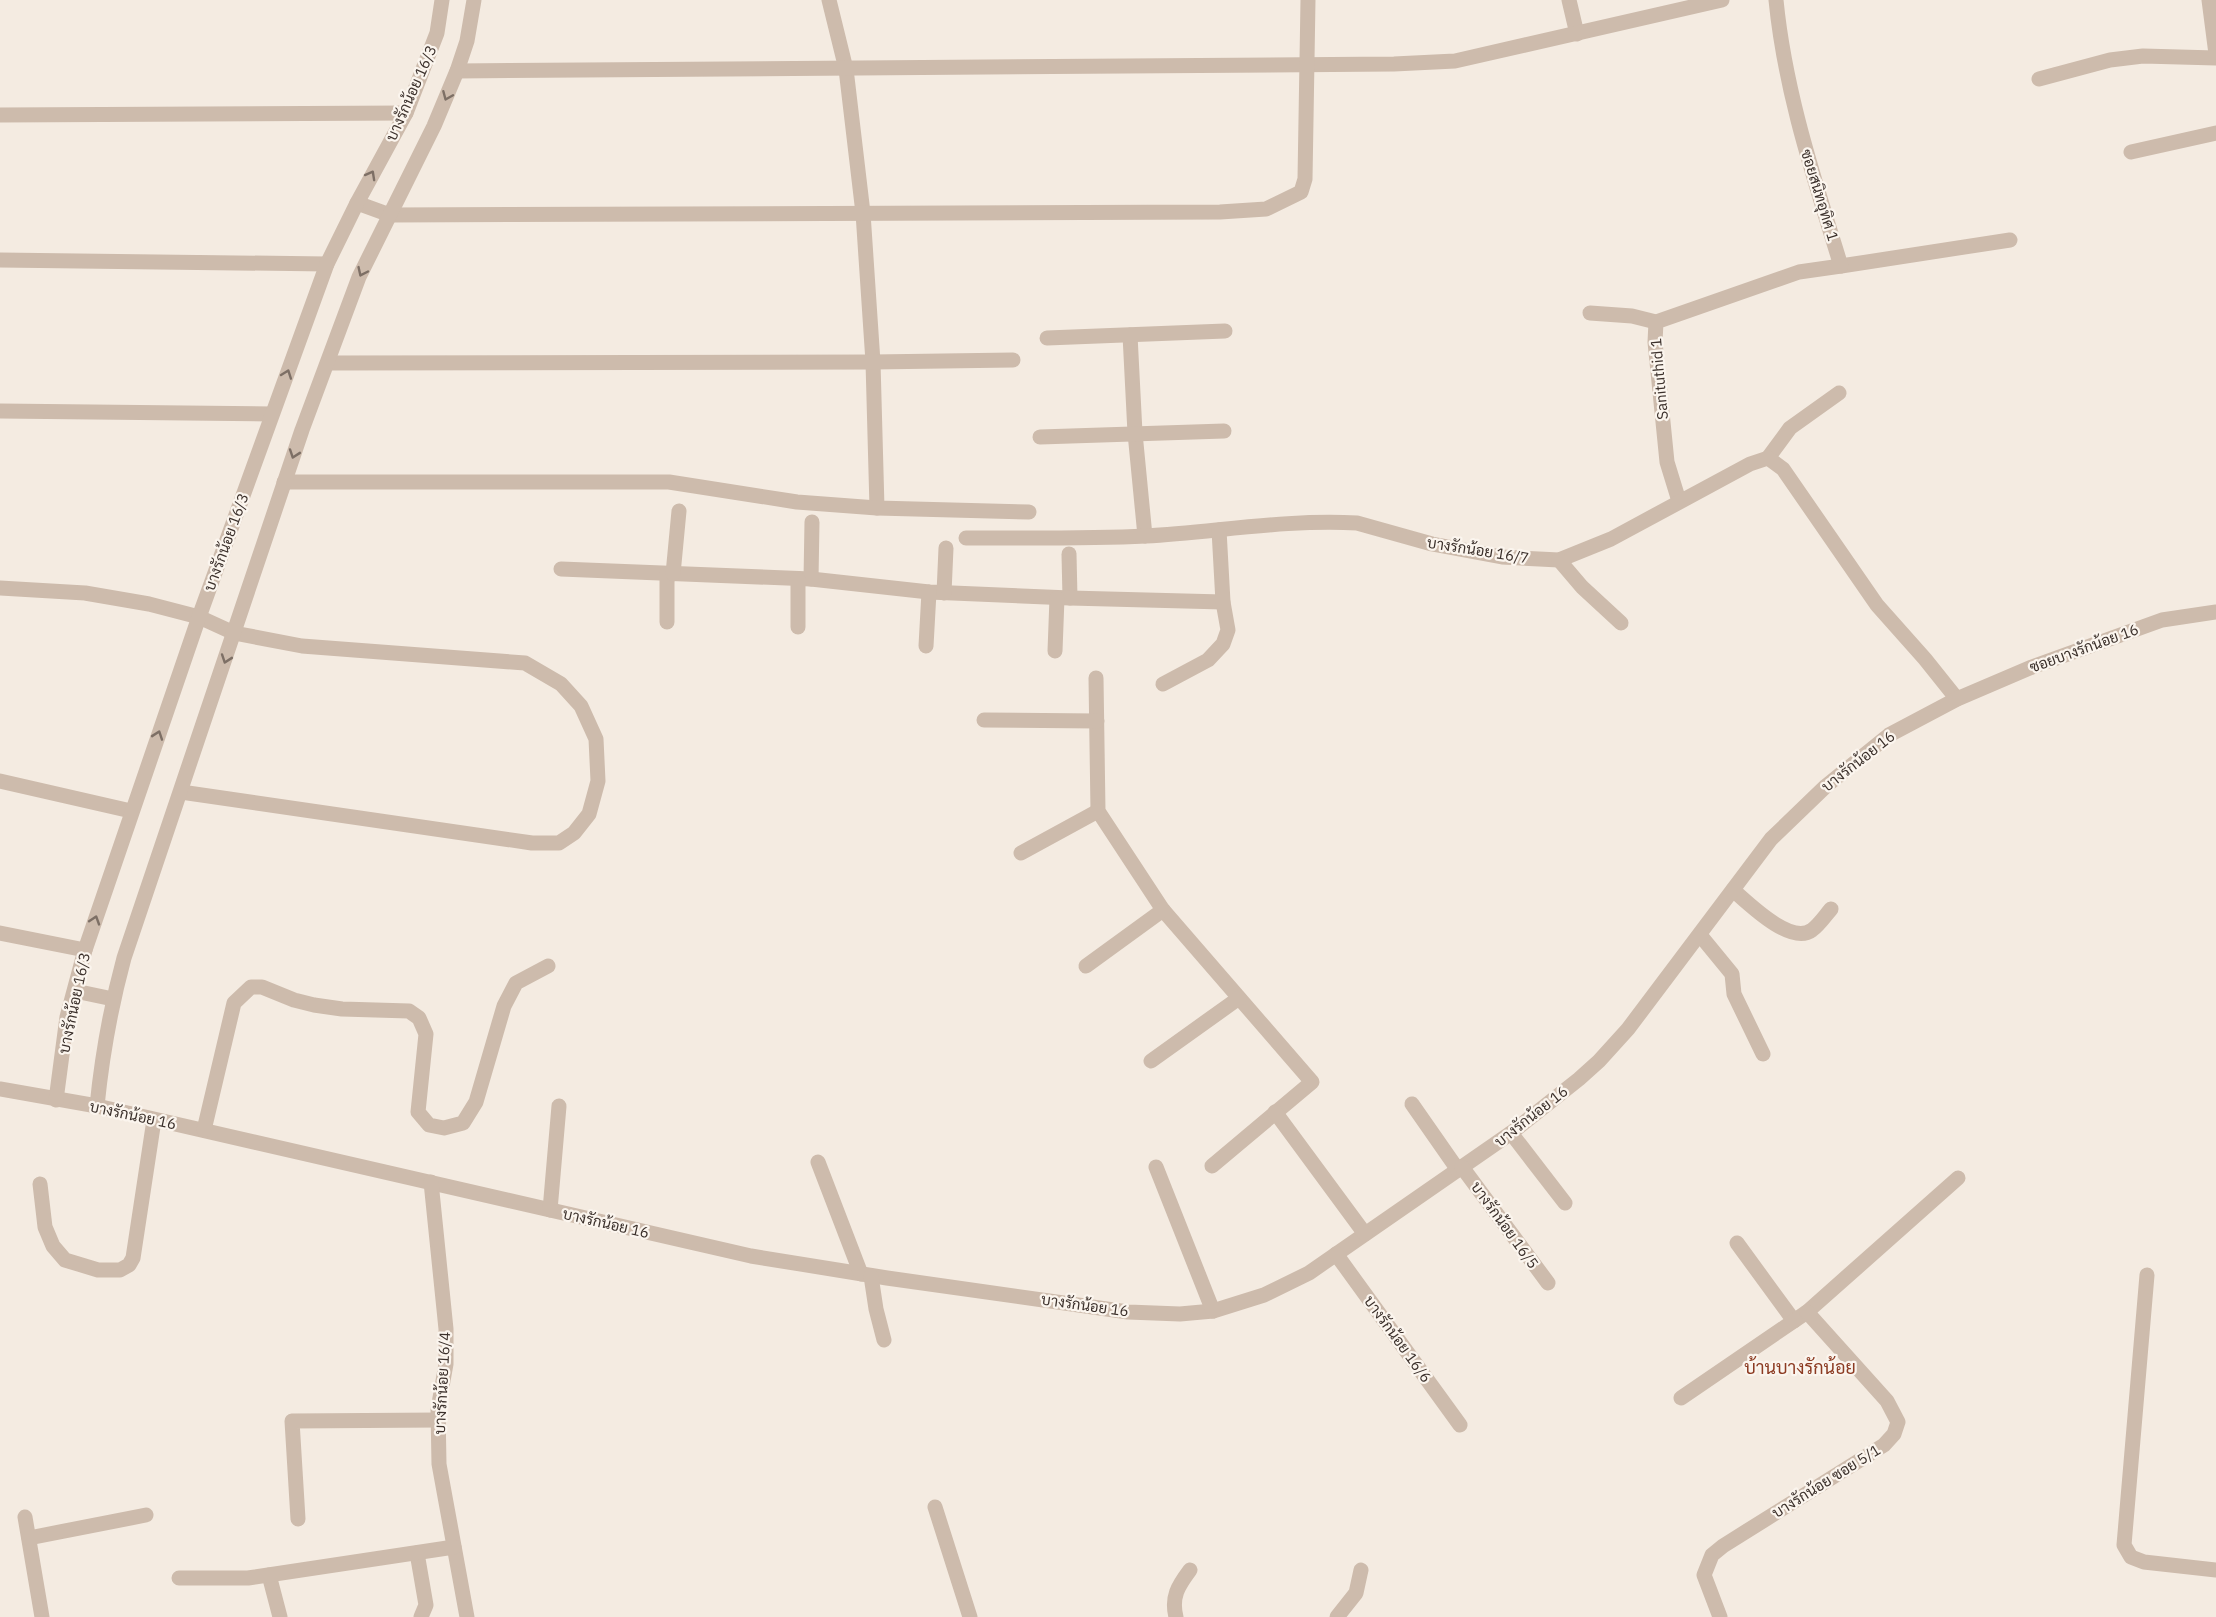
<svg xmlns="http://www.w3.org/2000/svg" width="2216" height="1617" viewBox="0 0 2216 1617" font-family="'IBM Plex Sans',Sarabun,sans-serif">
<rect width="100%" height="100%" fill="#f4ebe1"/>
<g fill="none" stroke-linecap="round" stroke-linejoin="round">
<!-- minor -->
<g stroke="#cdbbac" stroke-width="15">
<path d="M829,0L846,69L863,213L873,362L877,508"/>
<path d="M1569,0L1577,34"/>
<path d="M2209,0L2216,54"/>
<path d="M457,71L1394,64L1455,61L1722,0"/>
<path d="M2039,79L2110,60L2143,56L2216,58"/>
<path d="M0,115L406,113"/>
<path d="M2131,152L2216,133"/>
<path d="M357,203L390,215L1220,212L1266,209L1301,192L1305,179L1308,0"/>
<path d="M0,260L327,264"/>
<path d="M1841,266L2010,240"/>
<path d="M1590,313L1632,316L1656,322"/>
<path d="M1130,335L1135,433L1145,536"/>
<path d="M1047,338L1225,331"/>
<path d="M328,363L873,362L1013,360"/>
<path d="M0,411L272,414"/>
<path d="M1040,437L1224,431"/>
<path d="M1768,458L1790,428L1839,393"/>
<path d="M284,482H669L797,502L877,508L1029,512"/>
<path d="M1679,501L1667,462L1655,342L1656,322L1799,272L1841,266C1814,178 1785,92 1776,0"/>
<path d="M966,538C1026,538 1086,539 1146,536C1216,532 1287,519 1357,523L1432,544L1502,557L1559,560L1611,539L1750,464L1768,458L1783,469L1877,605L1925,659L1957,699"/>
<path d="M1069,554L1070,598"/>
<path d="M1559,560L1582,587L1621,623"/>
<path d="M561,569L811,579L929,592L1070,598L1223,602"/>
<path d="M667,574V622"/>
<path d="M673,574L679,511"/>
<path d="M811,579L812,522"/>
<path d="M0,588L85,593L149,604L199,617L234,633L302,646L525,663L561,684L581,706L596,739L598,781L589,814L574,833L559,843H532L181,792"/>
<path d="M944,593L946,548"/>
<path d="M798,627V579"/>
<path d="M926,646L929,592"/>
<path d="M1055,651L1057,598"/>
<path d="M1096,678L1098,811L1163,910L1312,1082L1212,1166"/>
<path d="M1163,684L1208,660L1223,644L1228,630L1223,602L1219,530"/>
<path d="M984,720L1097,721"/>
<path d="M0,781L131,811"/>
<path d="M1021,853L1098,811"/>
<path d="M1733,890C1748,903 1791,946 1812,930C1819,925 1825,916 1831,909"/>
<path d="M0,933L85,950"/>
<path d="M1700,935L1732,974L1734,994L1763,1054"/>
<path d="M1086,966L1163,910"/>
<path d="M75,991L113,999"/>
<path d="M1151,1061L1239,998"/>
<path d="M0,1089L97,1106L751,1256L887,1278L1128,1312L1180,1314L1213,1311L1264,1295L1309,1273L1511,1133L1579,1079L1599,1061L1628,1029L1771,839L1826,786L1889,735L1957,699L2032,667L2162,620L2216,612"/>
<path d="M56,1100L67,1017L85,950L199,617L327,264L357,203L406,113L437,33L442,0"/>
<path d="M1412,1104L1458,1170"/>
<path d="M97,1106C102,1056 111,1006 124,958L302,430L359,277L434,126L457,71L467,41L474,0"/>
<path d="M1275,1112L1365,1234"/>
<path d="M204,1130L234,1003L251,987H262L294,1000L314,1005L342,1009L409,1011L419,1018L426,1034L418,1112L429,1125L444,1128L463,1123L476,1102L504,1006L516,983L548,966"/>
<path d="M1511,1133L1565,1203"/>
<path d="M818,1162L861,1274"/>
<path d="M1156,1167L1213,1311"/>
<path d="M1462,1167L1548,1283"/>
<path d="M431,1182L446,1329V1364L438,1409L439,1464L467,1617"/>
<path d="M40,1184L45,1227L53,1246L65,1260L98,1270H120L129,1265L133,1258L154,1120"/>
<path d="M550,1210L559,1106"/>
<path d="M1737,1243L1794,1321"/>
<path d="M1336,1254L1460,1425"/>
<path d="M2147,1275L2124,1545L2131,1557L2144,1562L2216,1570"/>
<path d="M871,1276L876,1309L884,1340"/>
<path d="M1681,1398L1807,1312L1958,1178"/>
<path d="M935,1507L970,1617"/>
<path d="M25,1517L42,1617"/>
<path d="M298,1519L292,1421L439,1420"/>
<path d="M29,1538L146,1515"/>
<path d="M417,1553L426,1605L421,1617"/>
<path d="M269,1575L280,1617"/>
<path d="M179,1578H248L454,1547"/>
<path d="M1176,1617C1171,1597 1178,1586 1190,1570"/>
<path d="M1337,1617L1356,1593L1361,1570"/>
<path d="M1720,1617L1704,1575L1712,1555L1723,1546L1884,1445L1894,1434L1898,1422L1887,1401L1807,1312"/>
</g>
</g>
<!-- one-way arrows -->
<defs><path id="oneway-chevron" d="M-2-3.5L2.5 0L-2 3.5" fill="none" stroke-width="1.6" stroke-linecap="round" stroke-linejoin="round" transform="scale(1.5)"/></defs>
<g stroke="#7d6f65">
<use href="#oneway-chevron" transform="translate(447 96) rotate(113)"/>
<use href="#oneway-chevron" transform="translate(371 175) rotate(-61)"/>
<use href="#oneway-chevron" transform="translate(362 272) rotate(115)"/>
<use href="#oneway-chevron" transform="translate(287 374) rotate(-70)"/>
<use href="#oneway-chevron" transform="translate(294 454) rotate(109)"/>
<use href="#oneway-chevron" transform="translate(226 659) rotate(109)"/>
<use href="#oneway-chevron" transform="translate(158 735) rotate(-71)"/>
<use href="#oneway-chevron" transform="translate(95 920) rotate(-72)"/>
</g>
<g text-anchor="middle" dominant-baseline="central" stroke-width="4.5" stroke-linejoin="round" paint-order="stroke">
<!-- street labels -->
<g font-size="15" fill="#3b302b" stroke="#fbf5ee">
<text transform="translate(411 93) rotate(-66)">บางรักน้อย 16/3</text>
<text transform="translate(1820 195) rotate(73)">ซอยสนิทอุทิศ 1</text>
<text transform="translate(1659 379) rotate(-95)">Sanituthid 1</text>
<text transform="translate(226 542) rotate(-70)">บางรักน้อย 16/3</text>
<text transform="translate(1478 550) rotate(9)">บางรักน้อย 16/7</text>
<text transform="translate(2084 648) rotate(-20)">ซอยบางรักน้อย 16</text>
<text transform="translate(1858 761) rotate(-38)">บางรักน้อย 16</text>
<text transform="translate(74 1003) rotate(-78)">บางรักน้อย 16/3</text>
<text transform="translate(133 1115) rotate(12)">บางรักน้อย 16</text>
<text transform="translate(1531 1116) rotate(-38)">บางรักน้อย 16</text>
<text transform="translate(606 1223) rotate(13)">บางรักน้อย 16</text>
<text transform="translate(1505 1225) rotate(54)">บางรักน้อย 16/5</text>
<text transform="translate(1085 1305) rotate(8)">บางรักน้อย 16</text>
<text transform="translate(1398 1339) rotate(54)">บางรักน้อย 16/6</text>
<text transform="translate(442 1383) rotate(-87)">บางรักน้อย 16/4</text>
<text transform="translate(1826 1481) rotate(-32)">บางรักน้อย ซอย 5/1</text>
</g>
<!-- quarter labels -->
<g font-size="18" fill="#8c3b22" stroke="#fbf5ee">
<text x="1800" y="1367">บ้านบางรักน้อย</text>
</g>
</g>
</svg>
